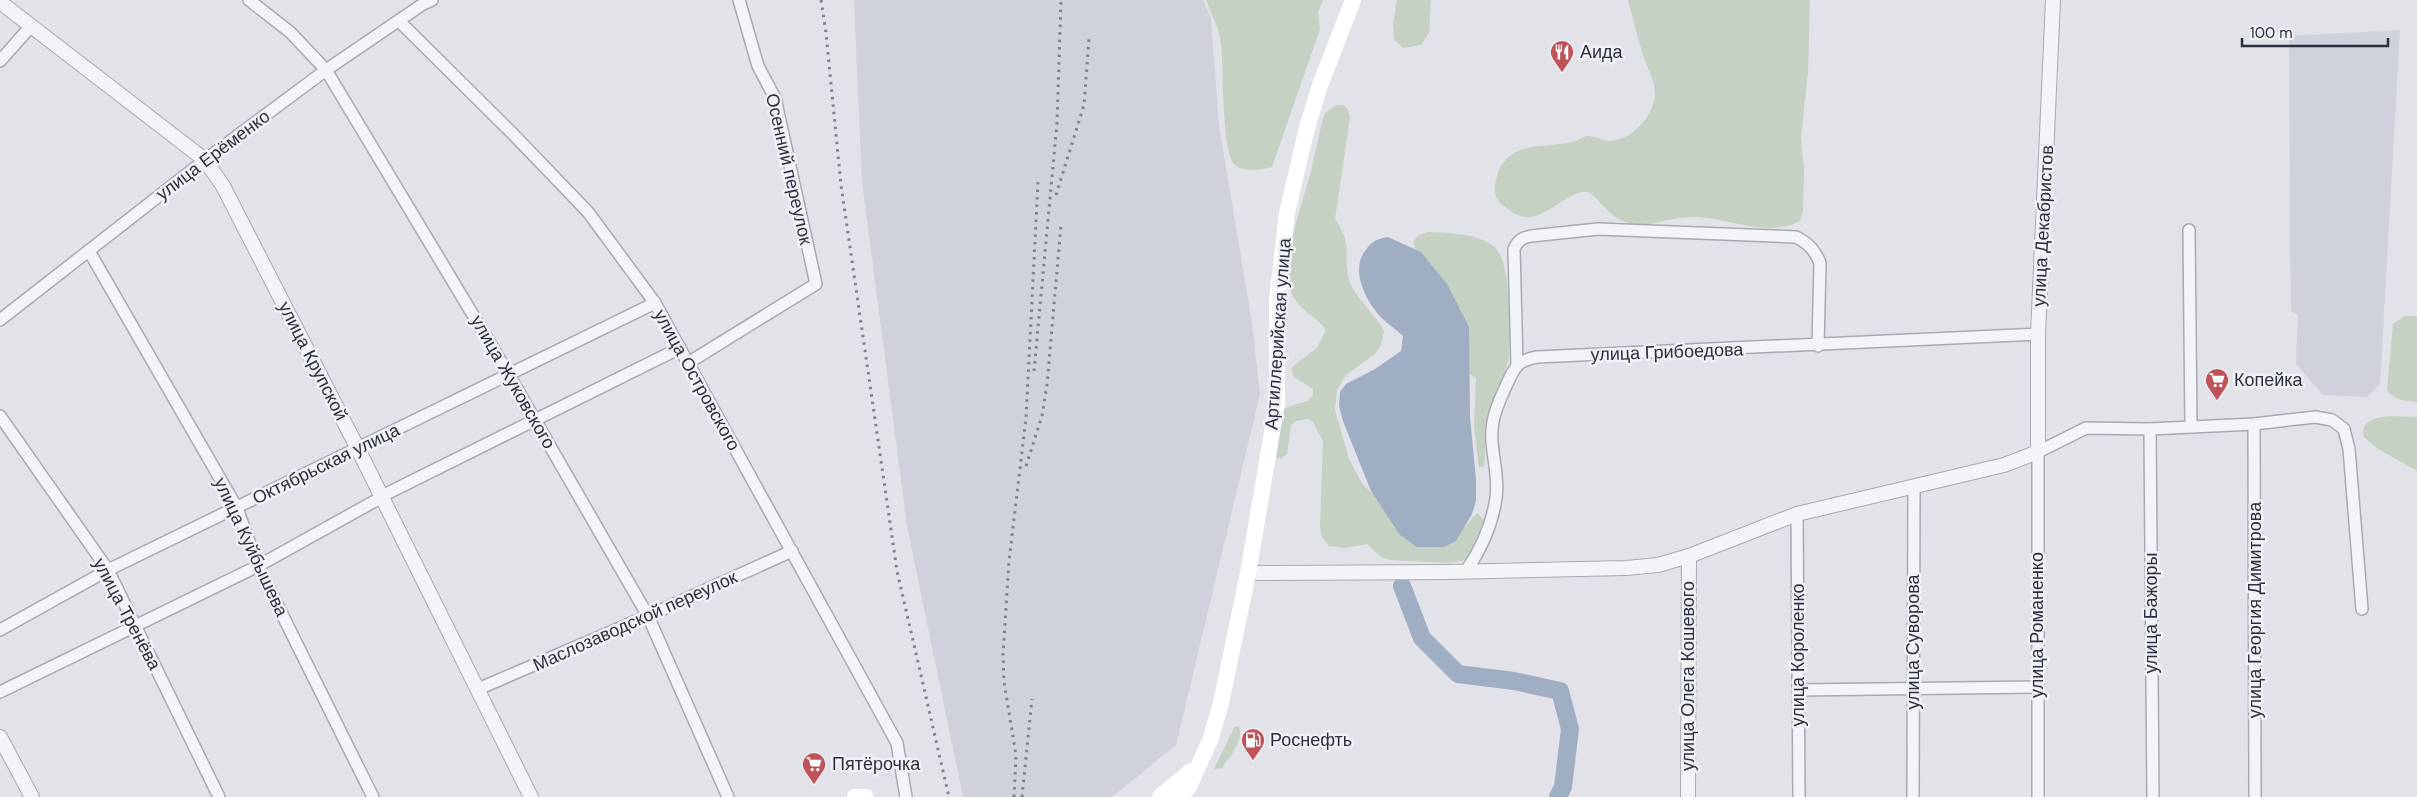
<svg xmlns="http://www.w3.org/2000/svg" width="2417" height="797" viewBox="0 0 2417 797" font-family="'DM Sans',sans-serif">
<rect width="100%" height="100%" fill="#e1e3e8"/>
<!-- built -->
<g fill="#cfd2da">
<path d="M854,0H1203L1211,19L1219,125L1252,323L1260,394L1176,745L1112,797H963L907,526L862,182Z"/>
<path d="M2400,30L2380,384L2367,397L2323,395L2296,364L2298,315L2291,311L2290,243L2289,36Z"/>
</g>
<!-- green -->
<g fill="#c5d1c3">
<path d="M1206,0H1323L1318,13L1320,29L1272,167C1262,170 1244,173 1235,165C1221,151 1224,67 1221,44C1220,29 1211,14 1206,0Z"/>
<path d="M1397,0H1431L1429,33L1421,45L1403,48L1394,39L1393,23Z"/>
<path d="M1628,0H1810L1808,72L1801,138L1804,169L1803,211L1800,221C1767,238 1730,218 1696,217C1682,217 1668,219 1655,223C1608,235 1600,187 1582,192C1555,199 1536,232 1508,209C1502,205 1496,200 1495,192C1494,184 1497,176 1499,170C1512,141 1546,148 1572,142C1577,141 1581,138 1586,136C1592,135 1601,140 1608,141C1631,141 1654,117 1655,94C1655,81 1647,67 1643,55C1637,37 1633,18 1628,0Z"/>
<path d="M1336,105H1344L1348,110L1350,117L1335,219C1355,248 1341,256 1350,282C1355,297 1376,315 1384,331L1381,346L1375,354L1346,375L1337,390L1335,410L1349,459L1363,485L1391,509L1456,537L1477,513L1484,520L1482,531L1467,558L1462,561L1448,563L1389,560L1381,557L1367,544L1345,548L1329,546L1322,537L1320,527L1323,441L1313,422L1308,419L1296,421L1291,425L1287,454L1282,458H1276L1282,415L1285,408L1307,401L1313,395V389L1293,376L1292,367L1317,348L1326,330C1316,315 1297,310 1291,291C1281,258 1300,213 1308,182C1314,162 1317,142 1322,122L1325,113Z"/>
<path d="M1428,232C1449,233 1474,233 1492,245C1513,258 1509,332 1509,356C1506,380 1492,400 1486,423C1483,437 1487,452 1484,466L1479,468L1474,427L1476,378L1460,368L1413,242L1419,235Z"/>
<path d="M2405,316H2417V402C2406,401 2393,400 2387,390L2393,324Z"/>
<path d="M2391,416L2417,417V471L2378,449L2364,437C2359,420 2379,417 2391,416Z"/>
<path d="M1235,726L1239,727C1244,741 1229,757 1222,768L1214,769Z"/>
</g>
<!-- water -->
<path fill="#a0aec4" d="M1388,237L1421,252L1447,284L1469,327L1470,417L1476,480V501L1472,514L1456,541L1444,547H1417L1400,535L1371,491L1343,421L1339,406L1340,392L1346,384L1375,369L1401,351L1403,336C1396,329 1386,323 1379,315C1366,300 1352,273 1363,254C1370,243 1375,239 1388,237Z"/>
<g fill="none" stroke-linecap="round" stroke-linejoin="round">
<!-- river -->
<path stroke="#a0aec4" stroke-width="18" d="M1402,586L1422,638L1458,674L1514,681L1560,691L1570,729L1563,787L1558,797"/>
<!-- minor casing -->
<g stroke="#a7aab2" stroke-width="14">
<g id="minor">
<path d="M249,0L290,32L326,70L509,375L648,616L728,797"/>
<path d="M399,21L513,134L588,212L655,303L897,743L906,797"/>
<path d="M0,61L31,26"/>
<path d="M2189,230L2191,426"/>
<path d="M89,251L237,508L258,566L373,797"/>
<path d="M0,320L205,160L326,70L423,4L432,0"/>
<path d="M688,363L816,284L775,98L758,66L739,0"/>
<path d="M1517,365L1514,249C1518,240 1522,238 1531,236L1598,229L1796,237C1808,243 1815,250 1820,263L1818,346"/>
<path d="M0,416L108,570L219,797"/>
<path d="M2254,424L2255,797"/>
<path d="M2150,429L2153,797"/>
<path d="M382,496L680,348"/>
<path d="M1797,514L1799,797"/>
<path d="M1466,571C1482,548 1492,525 1496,498C1500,472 1488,447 1493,422C1495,409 1501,397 1506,386C1515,367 1516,361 1537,357L2038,334"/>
<path d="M0,630L108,570L655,303"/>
<path d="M478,689L648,616L792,551"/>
<path d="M1799,690L2036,687"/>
<path d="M0,692L258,566L382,497"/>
<path d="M1913,797L1914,487"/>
<path d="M2038,797V452L2086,428L2150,429L2254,424L2315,417L2332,420L2344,429L2349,449L2362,609"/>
</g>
</g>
<!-- tertiary casing -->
<g stroke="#a7aab2" stroke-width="16">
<g id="tertiary">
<path d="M0,2L205,160L223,186L358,449L531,797"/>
<path d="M1248,573L1449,572L1626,568L1658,565L1689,556L1797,514L2004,465L2038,452V334L2053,0"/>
<path d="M0,737L32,797"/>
<path d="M1688,797L1689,556"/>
</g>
</g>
<!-- minor -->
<use href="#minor" stroke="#f3f4f7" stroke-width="11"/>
<!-- tertiary -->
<use href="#tertiary" stroke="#f3f4f7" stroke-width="14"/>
<!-- secondary -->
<g stroke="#fff" stroke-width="16">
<path d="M855,797H866"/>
<path d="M1160,797L1191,771"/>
<path d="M1180,797L1189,787L1211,738L1221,703L1248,573L1277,403V300L1287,213L1307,128L1319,88L1353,0"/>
</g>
<!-- rail -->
<g stroke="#7c8290" stroke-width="3" stroke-dasharray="2.5 5" stroke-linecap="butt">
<path d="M821,0L826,33L841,185L897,571L949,797"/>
<path d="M1056,195L1084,105L1089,39"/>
<path d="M1034,371L1057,123L1061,0"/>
<path d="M1026,466L1042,416L1047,385L1061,225"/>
<path d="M1014,797L1016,755L1004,682L1003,655L1009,561L1026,418L1038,182"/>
<path d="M1022,797L1032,699"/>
</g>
</g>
<!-- icons -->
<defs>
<g id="restaurant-pin" transform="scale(1.25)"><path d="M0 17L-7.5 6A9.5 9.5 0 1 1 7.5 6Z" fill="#bf535a" stroke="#f0f2f6"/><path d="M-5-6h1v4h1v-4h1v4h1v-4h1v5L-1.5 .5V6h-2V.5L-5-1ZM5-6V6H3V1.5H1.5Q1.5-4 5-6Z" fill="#fff"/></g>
<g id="supermarket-pin" transform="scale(1.25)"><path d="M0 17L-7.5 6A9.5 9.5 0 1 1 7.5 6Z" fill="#bf535a" stroke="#f0f2f6"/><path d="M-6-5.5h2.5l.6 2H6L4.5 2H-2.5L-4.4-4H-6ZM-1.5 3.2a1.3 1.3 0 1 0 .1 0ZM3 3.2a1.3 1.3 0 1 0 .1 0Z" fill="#fff"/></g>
<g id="fuel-pin" transform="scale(1.25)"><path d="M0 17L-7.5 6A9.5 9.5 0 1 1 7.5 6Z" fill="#bf535a" stroke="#f0f2f6"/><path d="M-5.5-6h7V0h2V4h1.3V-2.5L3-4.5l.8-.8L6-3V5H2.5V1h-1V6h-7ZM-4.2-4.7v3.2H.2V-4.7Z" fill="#fff"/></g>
</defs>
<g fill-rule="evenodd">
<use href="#restaurant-pin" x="1562" y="52"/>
<use href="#supermarket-pin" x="2217" y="380"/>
<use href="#fuel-pin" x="1253" y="740"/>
<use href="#supermarket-pin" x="814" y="764"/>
</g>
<g text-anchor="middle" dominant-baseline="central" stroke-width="5" stroke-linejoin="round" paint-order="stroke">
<!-- poi labels -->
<g font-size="18" fill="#2b303e" stroke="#f0f2f6" text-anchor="start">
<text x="1580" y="52">Аида</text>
<text x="2234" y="380">Копейка</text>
<text x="1270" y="740">Роснефть</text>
<text x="832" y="764">Пятёрочка</text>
</g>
<!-- street labels -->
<g font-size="18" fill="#2b303e" stroke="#f0f2f6">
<text transform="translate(213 155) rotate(-37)">улица Ерёменко</text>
<text transform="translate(789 169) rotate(77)">Осенний переулок</text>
<text transform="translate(2043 226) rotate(-87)">улица Декабристов</text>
<text transform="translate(1278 334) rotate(-86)">Артиллерийская улица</text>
<text transform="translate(1667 352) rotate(-2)">улица Грибоедова</text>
<text transform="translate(313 361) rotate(63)">улица Крупской</text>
<text transform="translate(697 380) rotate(61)">улица Островского</text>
<text transform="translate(513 382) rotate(60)">улица Жуковского</text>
<text transform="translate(326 464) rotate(-26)">Октябрьская улица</text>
<text transform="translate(251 547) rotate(65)">улица Куйбышева</text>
<text transform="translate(2255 610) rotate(-90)">улица Георгия Димитрова</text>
<text transform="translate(2151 613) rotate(-90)">улица Бажоры</text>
<text transform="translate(127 614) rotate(62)">улица Тренёва</text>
<text transform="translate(635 621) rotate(-24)">Маслозаводской переулок</text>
<text transform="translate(2037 625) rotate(-90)">улица Романенко</text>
<text transform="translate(1913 642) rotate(-90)">улица Суворова</text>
<text transform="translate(1798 655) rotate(-90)">улица Короленко</text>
<text transform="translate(1688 676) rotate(-90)">улица Олега Кошевого</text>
</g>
</g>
<!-- scale -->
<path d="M2242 38v8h146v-8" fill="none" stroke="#2b303e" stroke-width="2.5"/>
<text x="2250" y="38" font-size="15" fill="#2b303e" stroke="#f0f2f6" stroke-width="4" paint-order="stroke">100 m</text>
</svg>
